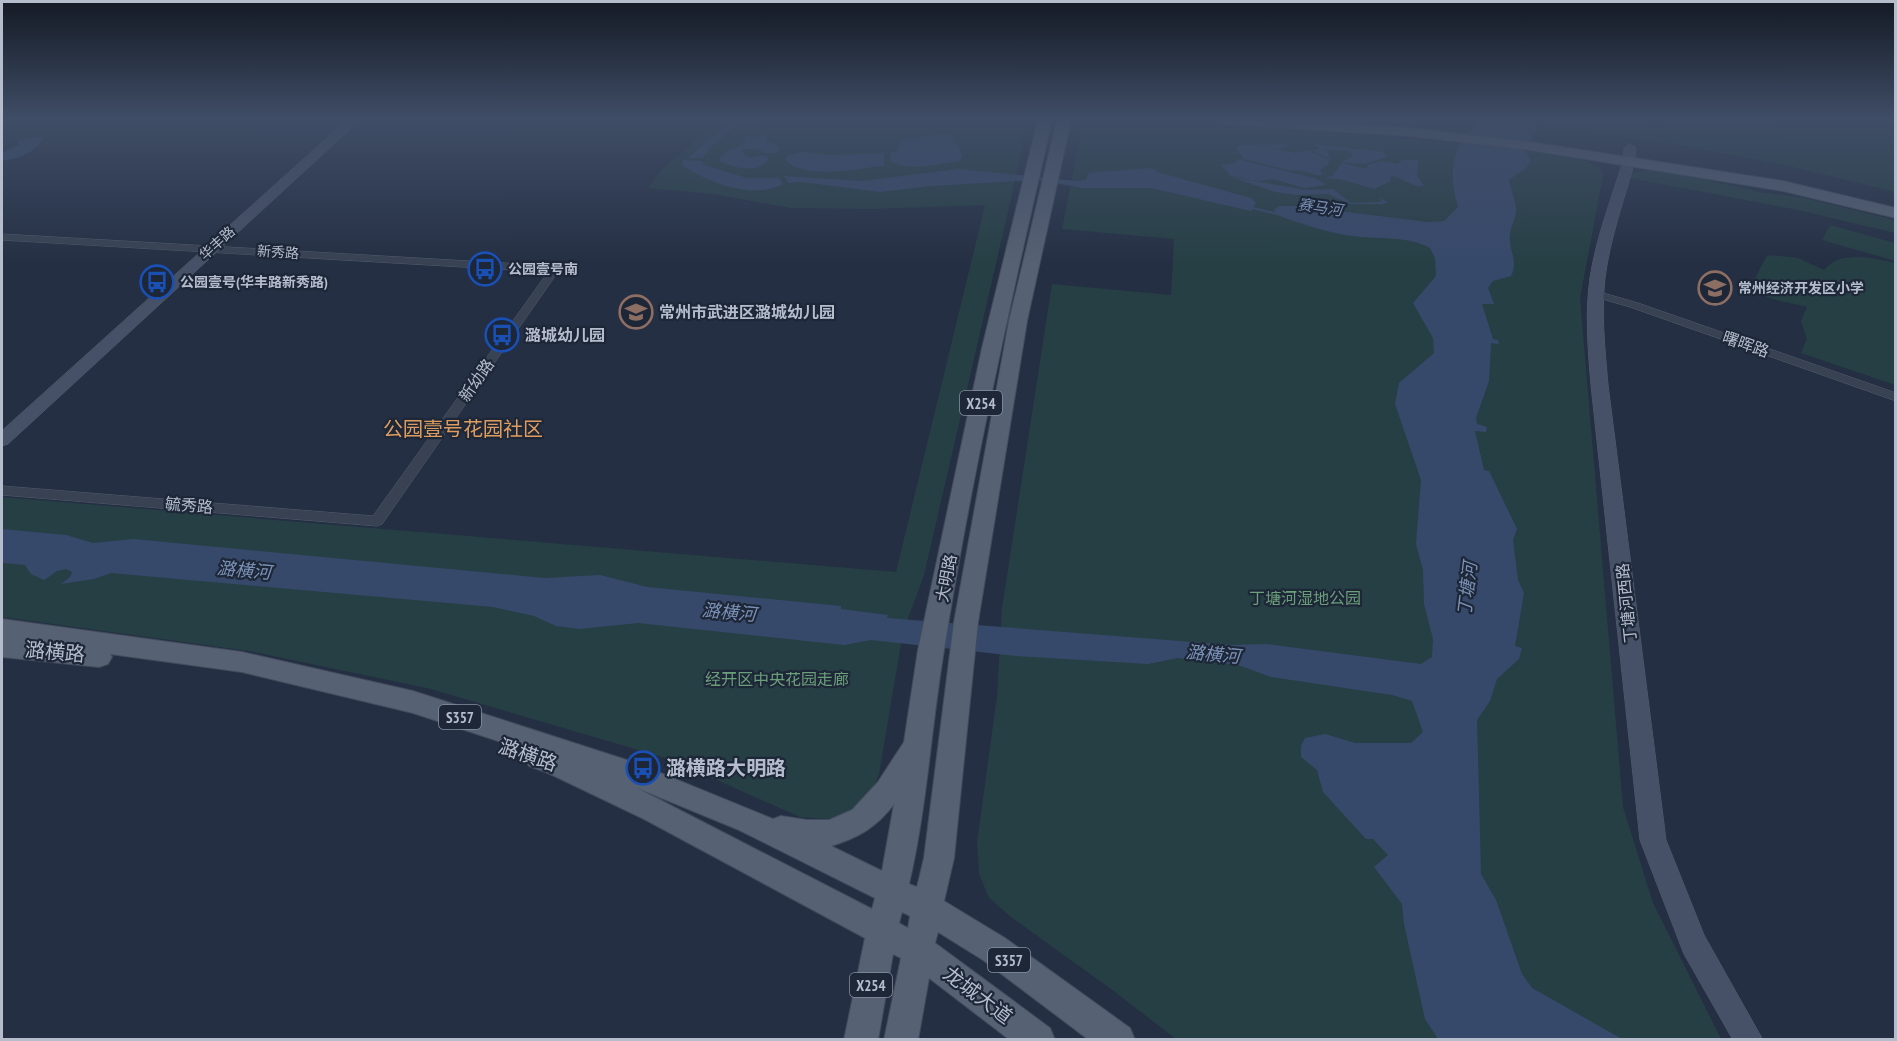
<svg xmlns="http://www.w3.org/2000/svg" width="1897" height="1041" viewBox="0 0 1897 1041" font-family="'PT Sans Narrow','Noto Sans SC',sans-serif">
<rect width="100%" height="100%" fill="#242f43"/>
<!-- green -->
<g fill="#263f44">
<path d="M721,120H1019L1026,124L1019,164L924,575L903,632L879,774L869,800L851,814L827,819L800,817L669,759L431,689L249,651L2,617V497L896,572L985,205L872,209L791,208L713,194L648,188L663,168Z"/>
<path d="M1101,120C1229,126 1358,132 1486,147C1523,151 1568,150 1601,168L1603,176L1580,298L1623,807L1653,903L1721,1039H1176L1111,989L1011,917L989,898L979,874L977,843L997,696L1002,608L1052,284L1171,295L1174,239L1062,229L1082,126Z"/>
<path d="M1487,120H1628L1661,127L1662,120H1895V192L1780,164L1674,144Z"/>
<path d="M1646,170L1666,171L1761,192L1804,198L1895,220V233L1798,210L1629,178L1635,172Z"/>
<path d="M1830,225L1895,243V261L1822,240Z"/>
<path d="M1770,255L1798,258L1824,270C1840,250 1873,258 1895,263V385L1801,353L1807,339L1801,321L1807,307C1790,301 1761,302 1752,284L1766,257Z"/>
</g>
<!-- water -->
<g fill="#37496b">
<path d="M732,120H742L713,145L702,158H688Z"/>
<path d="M1478,120H1537V130L1525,150L1531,161L1526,168L1509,180C1511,190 1515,199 1516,208C1517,218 1510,226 1510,235C1508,249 1519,262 1511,276L1493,281L1488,288L1494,304H1482L1493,339L1498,340L1499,344L1491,343L1489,381L1476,418L1477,424L1487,427L1486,432L1475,431L1484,470L1489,471L1517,529L1513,540L1518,580L1524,593L1515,646L1522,648L1519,659L1497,679L1490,701L1477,720L1481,874L1496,900L1522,974L1532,988L1622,1039H1438L1425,1019L1404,924L1402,904L1374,867L1388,855L1373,839H1366L1323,792L1317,770L1301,757V746L1305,738L1325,734L1355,743H1411L1423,732L1412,701L1392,695L1271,677L1238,665L1178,658L1148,664L1016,656L871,640L844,645L638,623L580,629L556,626L534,616L493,607L111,573L94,579L61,584L70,577L72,572L66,569L57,571L44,580L31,574L25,565L2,563V529L66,535L93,543L133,539L544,578L600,575L647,587L841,606V609L888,615L887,618L1231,645L1266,644L1421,664L1432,657L1433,639L1424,604L1423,570L1416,544L1421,480L1395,404L1399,383L1434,353L1433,338L1413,303L1436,276L1435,258L1430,248C1411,236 1375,239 1352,236C1325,232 1299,223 1274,214L1275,209L1279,206H1298L1428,222L1444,221L1458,207C1451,184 1449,160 1464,138C1469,132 1474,128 1478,120Z"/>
<path d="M943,134L952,135L963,156L959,161C936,164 910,172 890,161L891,153L896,152L901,141Z"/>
<path d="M760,135L766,136V140L780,148V150L776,153H765L758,149H743L742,152L750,158L764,155L769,158C760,175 735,168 719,161L720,157L729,150L742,145L747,136L757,138Z"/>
<path d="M33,137H44C37,151 17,161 2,160V153L18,145L19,140Z"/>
<path d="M1285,144L1287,147L1274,149L1296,153L1308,150L1329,160L1328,165L1323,167L1320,171L1323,175C1313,177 1303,168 1292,171L1244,159L1236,148L1240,145Z"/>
<path d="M1314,144L1384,152L1387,157L1364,164L1341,162L1353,156L1350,151L1326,149L1331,160L1312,150L1320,149Z"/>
<path d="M802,152L828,155L884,153V166C858,168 802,181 785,159L789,155Z"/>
<path d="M1238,159L1317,179L1326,185L1304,188L1274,179L1256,181L1231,176L1221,165L1235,163Z"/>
<path d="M683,160L702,161L704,165L747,178H779L783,184C752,200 710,183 683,166Z"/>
<path d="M1402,160H1418L1417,176L1424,186H1416L1394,176L1390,177L1391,181L1374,189L1340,179L1325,178L1332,176L1342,163L1367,169L1368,165L1382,161L1398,164Z"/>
<path d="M1152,168L1157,172L1251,198L1256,203L1251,211L1151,188H1083L1037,180L931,186L880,192L802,182L788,183L784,176L862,181L959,169L1077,181L1086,180L1089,173Z"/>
<path d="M1231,177L1306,190L1333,189L1351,203L1381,202L1380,198L1388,202L1382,204H1350L1328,194L1297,195L1275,192Z"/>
</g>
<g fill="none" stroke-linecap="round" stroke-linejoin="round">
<!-- stream -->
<path stroke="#37496b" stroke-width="2" d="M1248,207L1278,214"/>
<!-- street casing -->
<g stroke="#535d6d" stroke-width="1">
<g id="street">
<path d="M2,234L555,266L560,269L382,524L377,526L2,495V486L373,516L548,272L2,240Z"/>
<path d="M1596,291L1638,303L1896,393V401L1630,307L1592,296V292Z"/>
</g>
</g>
<!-- secondary casing -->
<g stroke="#535d6d" stroke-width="1">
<g id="secondary">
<path d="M347,120H360L8,444L2,446V431Z"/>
<path d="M1630,144L1636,148L1635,161C1624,200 1610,238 1605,278C1601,313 1605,350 1608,385L1666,840L1704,935L1763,1040H1733L1684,954L1640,840L1591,385C1588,350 1585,313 1590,278C1596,238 1611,200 1623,161L1624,148Z"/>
</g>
</g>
<!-- primary casing -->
<g stroke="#424b5c" stroke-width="2">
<g id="primary">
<path d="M1038,120H1052C1012,296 972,472 944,650C931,728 927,807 909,884L917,887L924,858L954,622L1009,321L1057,120H1071L1027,321L978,622L954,858L944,901L1005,938L1130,1028L1135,1040H1089L983,960L938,932L935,943L1050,1028L1055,1040H1010L929,978L918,1040H884L901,958L893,954L878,1040H844L865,938L644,819L548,773L529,766L525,758L528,751L413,713L242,672L110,654L112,657L108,664L99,667L2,657V619L242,652L413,691L636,763L773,819L781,816L807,820H829L852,810L878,782L904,742L918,650L982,348ZM637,788L739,830L875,898L872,909ZM894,804L882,871L831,846C858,838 877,827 894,804ZM902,912L910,916L908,928L899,923Z"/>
<path d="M1215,120H1283L1410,128L1530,142L1783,181L1896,208V218L1783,191L1530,150L1410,136L1222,124Z"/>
</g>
</g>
<!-- street -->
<use href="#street" fill="#384253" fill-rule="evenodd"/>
<!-- secondary -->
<use href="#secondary" fill="#465066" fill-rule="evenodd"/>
<!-- primary -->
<use href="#primary" fill="#566173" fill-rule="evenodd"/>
</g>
<!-- sky -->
<linearGradient id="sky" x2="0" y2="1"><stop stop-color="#141a25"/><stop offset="0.45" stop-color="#3f4d66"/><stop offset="1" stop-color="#3f4d66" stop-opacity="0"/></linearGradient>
<rect width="1897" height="265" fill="url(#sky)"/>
<!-- icons -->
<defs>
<g id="bus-ring" transform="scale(1.725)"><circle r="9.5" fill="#1d2738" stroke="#1a4fb4" stroke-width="1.5"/><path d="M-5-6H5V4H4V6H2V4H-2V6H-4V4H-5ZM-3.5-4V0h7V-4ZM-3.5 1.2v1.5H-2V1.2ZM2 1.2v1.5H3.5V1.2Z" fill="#1a4fb4"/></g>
<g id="school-ring" transform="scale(1.725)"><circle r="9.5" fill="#1d2738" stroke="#8d6e63" stroke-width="1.5"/><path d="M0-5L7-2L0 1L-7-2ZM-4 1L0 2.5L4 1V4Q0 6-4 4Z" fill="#8d6e63"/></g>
</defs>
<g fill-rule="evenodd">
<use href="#bus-ring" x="485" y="269"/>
<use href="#bus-ring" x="157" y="282"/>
<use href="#school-ring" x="1715" y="288"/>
<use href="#school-ring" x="636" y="312"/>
<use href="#bus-ring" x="502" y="335"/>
<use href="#bus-ring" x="643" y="768"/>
</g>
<g text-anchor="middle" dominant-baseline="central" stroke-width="4.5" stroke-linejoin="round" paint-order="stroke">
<!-- far-street labels -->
<g font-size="14" fill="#b5bdcd" stroke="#1d2738">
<text transform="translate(217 243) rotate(-42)">华丰路</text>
<text transform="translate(278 252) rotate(4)">新秀路</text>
</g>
<!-- far-poi labels -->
<g font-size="14" font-weight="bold" fill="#b5bdcd" stroke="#1d2738" text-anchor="start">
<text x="508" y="269">公园壹号南</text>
<text x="180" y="282">公园壹号(华丰路新秀路)</text>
<text x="1738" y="288">常州经济开发区小学</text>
</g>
<!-- far-water labels -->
<g font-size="15" font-style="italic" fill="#7b91b6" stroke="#1d2738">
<text transform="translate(1320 207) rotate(8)">赛马河</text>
</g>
<!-- shield labels -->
<g fill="#1d2738" stroke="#8790a0" stroke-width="1.5">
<rect x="960" y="391" width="42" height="24" rx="4.5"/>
<rect x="439" y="705" width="42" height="24" rx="4.5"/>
<rect x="988" y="948" width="42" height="24" rx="4.5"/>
<rect x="850" y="973" width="42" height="24" rx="4.5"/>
</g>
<g font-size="15" font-weight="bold" fill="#b5bdcd">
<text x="981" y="403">X254</text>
<text x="460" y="717">S357</text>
<text x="1009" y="960">S357</text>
<text x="871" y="985">X254</text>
</g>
<!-- poi labels -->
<g font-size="16" font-weight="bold" fill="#b5bdcd" stroke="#1d2738" text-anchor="start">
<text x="659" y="312">常州市武进区潞城幼儿园</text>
<text x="525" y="335">潞城幼儿园</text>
</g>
<!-- street labels -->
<g font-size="16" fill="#b5bdcd" stroke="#1d2738">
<text transform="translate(1746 344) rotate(19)">曙晖路</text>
<text transform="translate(476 380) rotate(-55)">新幼路</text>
<text transform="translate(189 505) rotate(5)">毓秀路</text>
<text transform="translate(946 578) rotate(-79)">大明路</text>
<text transform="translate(1626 603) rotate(-96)">丁塘河西路</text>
</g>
<!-- park labels -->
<g font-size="16" fill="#6b9f7a" stroke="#1d2738">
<text x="1305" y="598">丁塘河湿地公园</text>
<text x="777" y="679">经开区中央花园走廊</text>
</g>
<!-- water labels -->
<g font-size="18" font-style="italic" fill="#7b91b6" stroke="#1d2738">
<text transform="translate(244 570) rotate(5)">潞横河</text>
<text transform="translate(1467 589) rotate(-83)">丁塘河</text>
<text transform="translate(729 612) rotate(5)">潞横河</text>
<text transform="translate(1213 654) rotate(5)">潞横河</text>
</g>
<!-- quarter labels -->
<g font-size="20" fill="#de9d5f" stroke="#1d2738">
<text x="463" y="429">公园壹号花园社区</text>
</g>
<!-- near-street labels -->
<g font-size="20" fill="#b5bdcd" stroke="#1d2738">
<text transform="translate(55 652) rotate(5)">潞横路</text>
<text transform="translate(528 755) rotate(19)">潞横路</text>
<text transform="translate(978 995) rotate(37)">龙城大道</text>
</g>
<!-- near-poi labels -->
<g font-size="20" font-weight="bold" fill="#b5bdcd" stroke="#1d2738" text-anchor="start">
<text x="666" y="768">潞横路大明路</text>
</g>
</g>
<!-- border -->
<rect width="1897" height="1041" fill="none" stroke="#b5bdcd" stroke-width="6"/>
</svg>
